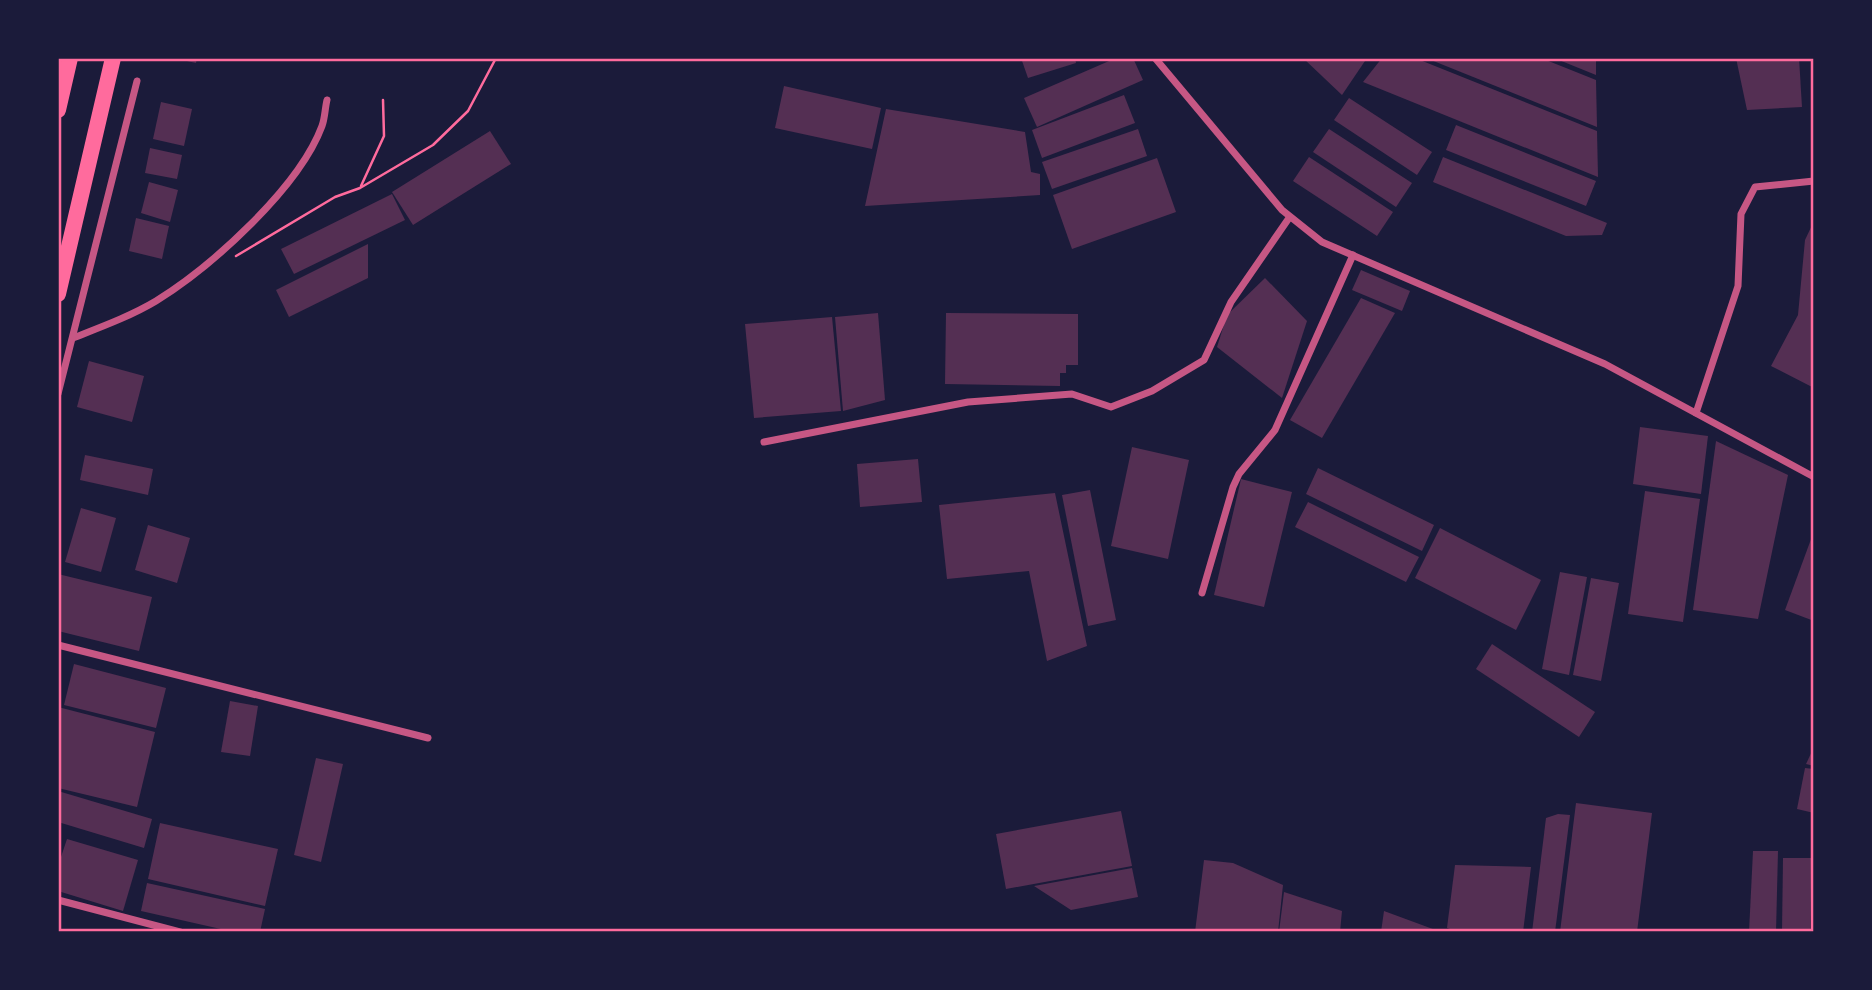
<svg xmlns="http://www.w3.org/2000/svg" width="1872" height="990" viewBox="0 0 1872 990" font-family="Mulish,sans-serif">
<rect width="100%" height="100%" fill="#1b1b3a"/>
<!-- building -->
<g fill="#542f53">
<path d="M173,58H197L196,63Z"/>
<path d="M1021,58H1075L1076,63L1028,78Z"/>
<path d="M1116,58H1133L1143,80L1037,127L1024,98Z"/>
<path d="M1303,58H1367L1342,95Z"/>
<path d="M1382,58H1415L1597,131L1598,177L1363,82Z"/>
<path d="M1426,58H1541L1596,80L1597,127Z"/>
<path d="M1554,58H1596V75Z"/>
<path d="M1736,58H1799L1802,107L1747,110Z"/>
<path d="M784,86L881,108L872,149L775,128Z"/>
<path d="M1124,95L1135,123L1042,158L1032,130Z"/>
<path d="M1349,98L1432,152L1417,175L1334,120Z"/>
<path d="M161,102L192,109L184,146L153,139Z"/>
<path d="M886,109L1025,132L1031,172L1040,174V195L865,206Z"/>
<path d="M1456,125L1596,181L1586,206L1446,150Z"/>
<path d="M1138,129L1147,156L1052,189L1042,162Z"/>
<path d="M1329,129L1412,183L1396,207L1313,152Z"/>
<path d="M490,131L511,164L413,225L392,192Z"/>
<path d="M150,148L182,155L177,179L145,173Z"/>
<path d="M1309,157L1393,212L1377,236L1293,181Z"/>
<path d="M1443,157L1607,223L1602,235L1566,236L1433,182Z"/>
<path d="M1157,158L1176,212L1072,249L1053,195Z"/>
<path d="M149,182L178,190L170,222L141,213Z"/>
<path d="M392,194L405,220L294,274L281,249Z"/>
<path d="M136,218L169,226L162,259L129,251Z"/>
<path d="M1814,221V388L1771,366L1798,315L1805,240Z"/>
<path d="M368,244V278L289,317L276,290Z"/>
<path d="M1361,270L1410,291L1402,311L1352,290Z"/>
<path d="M1265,278L1307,321L1282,398L1217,347L1227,315Z"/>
<path d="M1361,298L1395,313L1322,438L1290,420Z"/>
<path d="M878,313L885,400L843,411L835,317Z"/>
<path d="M946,313L1078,314V365H1066V373H1060V386L945,384Z"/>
<path d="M832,317L841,411L754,418L745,324Z"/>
<path d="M89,361L144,376L132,422L77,407Z"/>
<path d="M1640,427L1708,436L1701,494L1633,484Z"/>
<path d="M1716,441L1788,475L1758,619L1693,610Z"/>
<path d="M1132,447L1189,460L1168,559L1111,546Z"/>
<path d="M85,455L153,469L148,495L80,480Z"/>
<path d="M918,459L922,502L860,507L857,464Z"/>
<path d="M1318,468L1434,525L1422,551L1306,494Z"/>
<path d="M1241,479L1292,492L1264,607L1214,595Z"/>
<path d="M1090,490L1116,620L1088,626L1062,495Z"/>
<path d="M1645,491L1700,499L1683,622L1628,614Z"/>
<path d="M1055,493L1087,646L1047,661L1029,571L947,579L939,505Z"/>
<path d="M1308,502L1419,557L1406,582L1295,527Z"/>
<path d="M81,508L116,518L101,572L65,562Z"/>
<path d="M148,525L190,538L177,583L135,570Z"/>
<path d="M1440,528L1541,580L1516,630L1415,578Z"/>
<path d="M1814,531V621L1785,610Z"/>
<path d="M1560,572L1587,577L1569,675L1542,669Z"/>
<path d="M58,574L152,597L139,651L58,631Z"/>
<path d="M1591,578L1619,583L1601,681L1573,675Z"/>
<path d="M1492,644L1595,712L1579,737L1476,669Z"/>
<path d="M74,664L166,688L156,728L64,705Z"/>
<path d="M230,701L258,706L250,756L221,752Z"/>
<path d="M58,707L155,732L137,807L58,788Z"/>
<path d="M1814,747V766L1806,764Z"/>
<path d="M316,758L343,764L321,862L294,855Z"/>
<path d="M1805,768L1814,769V813L1797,809Z"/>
<path d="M58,791L152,819L144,848L58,822Z"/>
<path d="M1576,803L1652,813L1637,932H1560Z"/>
<path d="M1121,811L1132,866L1006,889L996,834Z"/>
<path d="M1558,814L1570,815L1555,932H1532L1546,818Z"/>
<path d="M160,823L278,849L265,906L148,879Z"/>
<path d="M67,839L138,860L123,911L58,891V866Z"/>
<path d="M1753,851H1778L1776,932H1749Z"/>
<path d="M1783,858H1811L1810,932H1782Z"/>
<path d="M1204,860L1233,863L1283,885L1278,932H1195Z"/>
<path d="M1455,865L1531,867L1523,932H1459L1447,928Z"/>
<path d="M1132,868L1138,897L1071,910L1034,886Z"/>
<path d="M147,883L265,909L260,932H234L141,911Z"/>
<path d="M1284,892L1342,911L1340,932H1279Z"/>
<path d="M1384,911L1441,932H1381Z"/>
</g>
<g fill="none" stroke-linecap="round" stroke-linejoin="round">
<!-- path -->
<g stroke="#ff6b9d" stroke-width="2.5">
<path d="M361,186L384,136L383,100"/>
<path d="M236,256L335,197L360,188L433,145L468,111L496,58"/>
</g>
<!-- minor -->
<g stroke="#c65784" stroke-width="7">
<path d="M1155,58L1282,210L1322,242L1605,364L1814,477"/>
<path d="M73,338C101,327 131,316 156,301C211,267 299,188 322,126C325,118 325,108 327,100"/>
<path d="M58,394L137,81"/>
<path d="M1696,413L1738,286L1741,214L1755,187L1814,181"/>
<path d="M764,442L968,402L1072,394L1111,407L1152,391L1204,360L1231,302L1289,218"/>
<path d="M1202,593L1233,487L1239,474L1275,430L1353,255"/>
<path d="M58,645L428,738"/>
<path d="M58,900L180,932"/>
</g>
<!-- trunk -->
<g stroke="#ff6b9d" stroke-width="16">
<path d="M58,110L70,58"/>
<path d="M58,294L113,58"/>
</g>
</g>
<!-- border -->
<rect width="1872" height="990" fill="none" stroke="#1b1b3a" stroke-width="119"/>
<rect x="60" y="60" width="1752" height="870" fill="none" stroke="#ff6b9d" stroke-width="2.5"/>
</svg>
